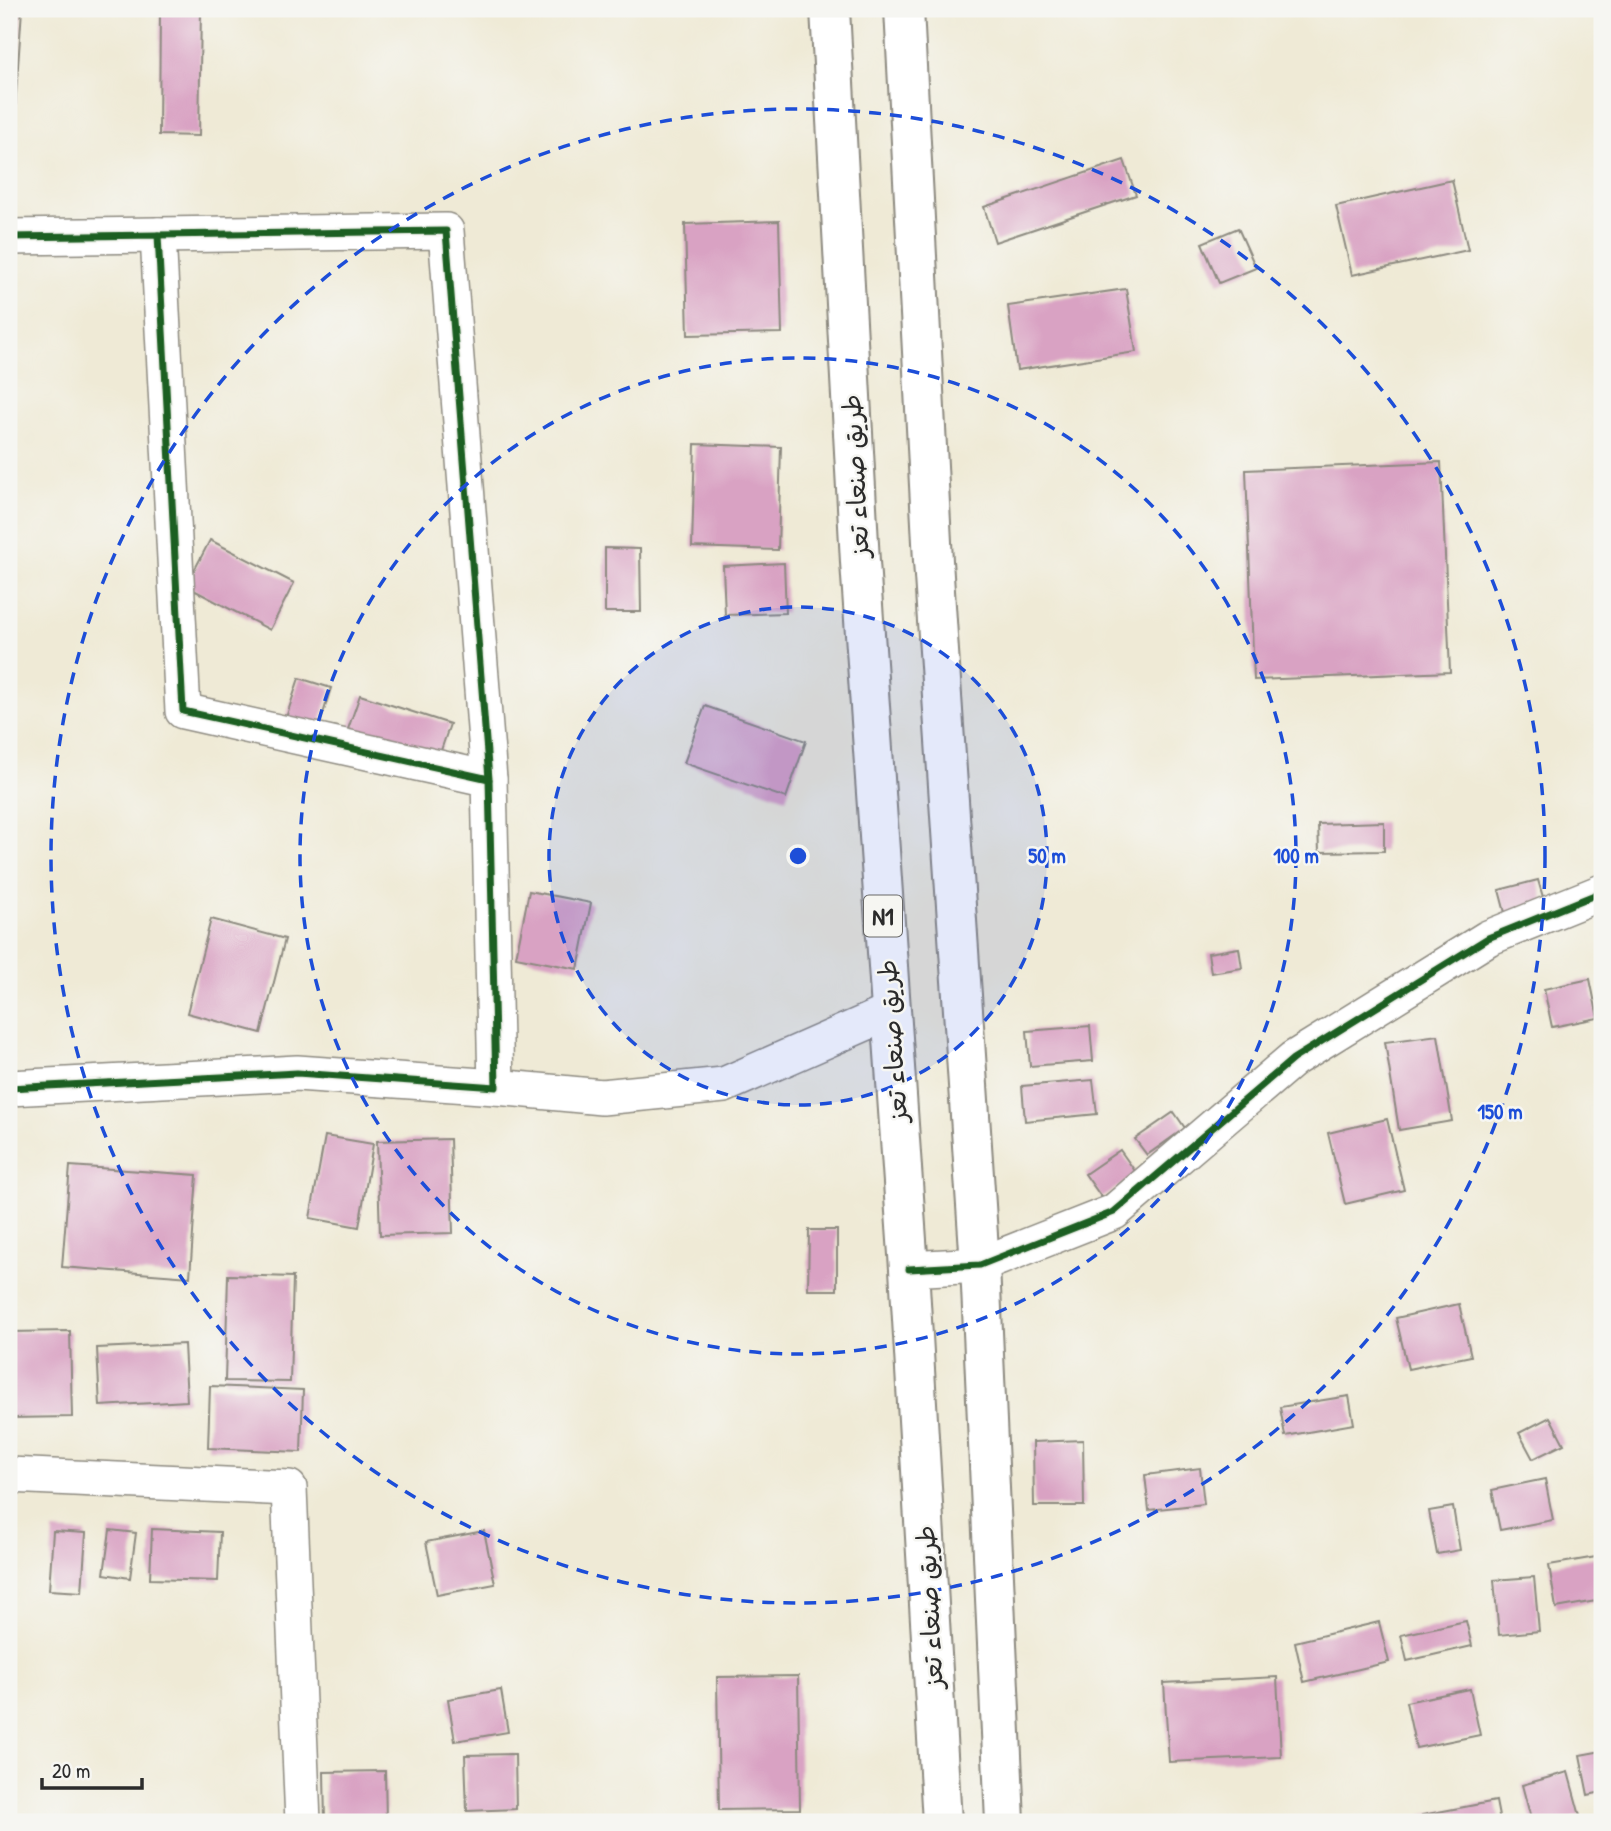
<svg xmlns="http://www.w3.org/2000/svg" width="1611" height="1831" viewBox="0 0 1611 1831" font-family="'Patrick Hand','Playpen Sans Arabic',sans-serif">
<rect width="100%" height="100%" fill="#f6f6f2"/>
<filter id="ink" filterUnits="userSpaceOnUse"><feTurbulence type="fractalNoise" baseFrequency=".0143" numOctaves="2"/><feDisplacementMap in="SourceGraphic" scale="14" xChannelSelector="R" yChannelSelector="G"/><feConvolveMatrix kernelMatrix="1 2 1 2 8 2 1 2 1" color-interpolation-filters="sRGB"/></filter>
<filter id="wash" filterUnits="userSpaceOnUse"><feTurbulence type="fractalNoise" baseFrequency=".00686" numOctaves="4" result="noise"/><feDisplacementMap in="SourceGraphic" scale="28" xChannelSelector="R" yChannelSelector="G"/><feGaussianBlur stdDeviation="1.57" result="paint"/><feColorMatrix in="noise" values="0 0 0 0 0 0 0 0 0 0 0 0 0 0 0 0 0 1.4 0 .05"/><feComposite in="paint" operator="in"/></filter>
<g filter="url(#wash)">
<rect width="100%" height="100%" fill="#efead6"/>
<g id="blocks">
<!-- building -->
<g fill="#d9a2c3">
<path d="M9,9H22L13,138H9Z"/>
<path d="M160,9H201L199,136L159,135Z"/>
<path d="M1124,160L1136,195L995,242L984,207Z"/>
<path d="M1452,180L1468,250L1352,275L1336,206Z"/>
<path d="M779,221L782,333L688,335L685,224Z"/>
<path d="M1238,228L1256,268L1219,283L1202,243Z"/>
<path d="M1126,289L1136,352L1017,370L1008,306Z"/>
<path d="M695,444L781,447L778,550L692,547Z"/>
<path d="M1441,462L1450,672L1254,680L1246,470Z"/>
<path d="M210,540L294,583L270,630L186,586Z"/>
<path d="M605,548L640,549L641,612H605Z"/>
<path d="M784,563L786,613L725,615L723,566Z"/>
<path d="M299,678L331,688L315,740L282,730Z"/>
<path d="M360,695L450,724L437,762L347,732Z"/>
<path d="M705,706L806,741L786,798L684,763Z"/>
<path d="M1384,822V851L1319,852L1318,824Z"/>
<path d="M1538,880L1552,928L1512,939L1499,890Z"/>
<path d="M529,891L591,903L578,969L516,957Z"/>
<path d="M211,919L285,939L261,1033L187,1013Z"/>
<path d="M1239,948L1242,968L1211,973L1208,953Z"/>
<path d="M1590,979L1598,1018L1552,1027L1544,989Z"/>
<path d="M1090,1026L1093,1061L1030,1066L1027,1031Z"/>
<path d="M1438,1035L1452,1121L1399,1130L1385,1042Z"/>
<path d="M1093,1080L1097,1114L1025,1121L1022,1086Z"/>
<path d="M1174,1112L1185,1128L1147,1155L1135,1139Z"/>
<path d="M1387,1119L1404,1190L1345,1204L1328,1133Z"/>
<path d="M325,1136L373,1144L359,1227L310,1218Z"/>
<path d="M450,1139L453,1233L380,1235L377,1141Z"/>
<path d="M1120,1150L1137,1174L1102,1198L1085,1174Z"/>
<path d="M70,1166L197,1175L190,1277L62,1267Z"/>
<path d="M809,1230H837V1290H808Z"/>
<path d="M228,1275L293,1277L290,1382L225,1381Z"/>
<path d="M1459,1304L1471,1356L1408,1369L1396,1318Z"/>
<path d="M70,1331L72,1417L9,1418V1332Z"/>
<path d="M184,1344L187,1401L100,1406L97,1348Z"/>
<path d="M210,1386L303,1390L301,1452L208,1448Z"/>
<path d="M1349,1396L1354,1424L1285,1436L1280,1407Z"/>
<path d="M1550,1417L1564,1444L1533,1459L1519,1433Z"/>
<path d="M1083,1440L1084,1506H1034L1033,1442Z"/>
<path d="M1200,1468L1204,1504L1149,1510L1145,1475Z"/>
<path d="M1545,1479L1553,1520L1500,1530L1492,1490Z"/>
<path d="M1453,1507L1460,1550L1437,1554L1429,1511Z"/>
<path d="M152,1529L220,1532L218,1581L150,1579Z"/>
<path d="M110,1530L136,1533L130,1578L104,1574Z"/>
<path d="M53,1531L86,1533L82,1592L49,1590Z"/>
<path d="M484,1531L495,1584L437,1595L426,1542Z"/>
<path d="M1602,1556V1600L1556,1608L1549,1565Z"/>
<path d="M1534,1577L1539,1631L1499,1635L1494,1580Z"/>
<path d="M1466,1621L1472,1646L1407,1661L1401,1635Z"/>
<path d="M1379,1622L1389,1662L1304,1682L1295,1642Z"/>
<path d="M798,1676L800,1809L719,1810L717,1677Z"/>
<path d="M1277,1677L1281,1757L1169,1762L1164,1683Z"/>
<path d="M1470,1689L1480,1735L1416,1748L1406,1702Z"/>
<path d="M501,1690L508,1732L455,1741L448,1699Z"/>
<path d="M1602,1751V1792L1588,1795L1580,1755Z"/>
<path d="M515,1754L516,1809L467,1811L465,1755Z"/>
<path d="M385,1771L386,1822H325L324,1772Z"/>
<path d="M1568,1772L1580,1816L1559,1822H1532L1522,1785Z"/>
<path d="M1496,1801L1500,1822H1424L1422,1815Z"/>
</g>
</g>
</g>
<g filter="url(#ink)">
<use href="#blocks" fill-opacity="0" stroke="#8d8a80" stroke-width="2"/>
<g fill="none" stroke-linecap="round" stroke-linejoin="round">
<!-- street casing -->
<g stroke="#8d8a80" stroke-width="38">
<g id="street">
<path d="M158,235L446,231L489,779"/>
<path d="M9,237L158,235L183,711L489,779L496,1087L297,1073L9,1088"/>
<path d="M496,1087L602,1097L724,1085L890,1012"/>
<path d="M909,1269L980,1265L1114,1212L1293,1059L1488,938L1602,892"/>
<path d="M9,1475L289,1488L303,1822"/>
</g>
</g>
<!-- highway casing -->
<g stroke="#8d8a80" stroke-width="42">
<g id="highway">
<path d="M830,9L860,562L909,1269L942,1822"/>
<path d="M904,9L933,561L980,1265L1005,1822"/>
</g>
</g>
<!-- street -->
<use href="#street" stroke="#fff" stroke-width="35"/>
<!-- highway -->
<use href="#highway" stroke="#fff" stroke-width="38"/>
<!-- cycleway casing -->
<g stroke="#f6f6f2" stroke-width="11">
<g id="cycleway">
<path d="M158,235L446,231L489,779"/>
<path d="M9,237L158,235L183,711L489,779L496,1087L297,1073L9,1088"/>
<path d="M909,1269L980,1265L1114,1212L1293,1059L1488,938L1602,892"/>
</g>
</g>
<!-- cycleway -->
<use href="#cycleway" stroke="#1b5e20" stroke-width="7"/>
</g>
</g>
<!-- distance rings -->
<circle cx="798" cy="856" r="249" fill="#1d4ed8" fill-opacity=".12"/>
<g fill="none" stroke="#1d4ed8" stroke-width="3.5" stroke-dasharray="12 9">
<circle cx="798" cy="856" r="249"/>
<circle cx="798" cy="856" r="498"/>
<circle cx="798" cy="856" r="747"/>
</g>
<g text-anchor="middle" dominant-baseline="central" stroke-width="5" stroke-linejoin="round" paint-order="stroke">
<!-- shield labels -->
<rect fill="#f6f6f2" stroke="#686867" stroke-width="2" x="864" y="895.5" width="38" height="41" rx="5"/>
<g font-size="24" font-weight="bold" fill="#2b2b2b">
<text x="883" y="916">N1</text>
</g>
<!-- street labels -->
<g font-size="26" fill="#2b2b2b" stroke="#f6f6f2">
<text transform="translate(855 476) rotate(-93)">طريق صنعاء تعز</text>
<text transform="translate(892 1041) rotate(-94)">طريق صنعاء تعز</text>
<text transform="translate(929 1607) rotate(-93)">طريق صنعاء تعز</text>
</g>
</g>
<circle cx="798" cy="856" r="10" fill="#1d4ed8" stroke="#f6f6f2" stroke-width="3.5"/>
<g font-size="21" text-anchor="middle" font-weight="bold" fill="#1d4ed8" stroke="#f6f6f2" stroke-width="5" stroke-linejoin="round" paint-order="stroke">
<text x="1047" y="863">50 m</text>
<text x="1296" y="863">100 m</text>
<text x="1500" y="1119">150 m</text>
</g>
<!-- margin -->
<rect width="1611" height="1831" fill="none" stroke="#f6f6f2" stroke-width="35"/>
<!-- scale -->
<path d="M42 1778v10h100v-10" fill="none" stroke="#2b2b2b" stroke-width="3.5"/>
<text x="52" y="1778" font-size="21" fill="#2b2b2b" stroke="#f6f6f2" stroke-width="5" paint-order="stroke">20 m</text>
</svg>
